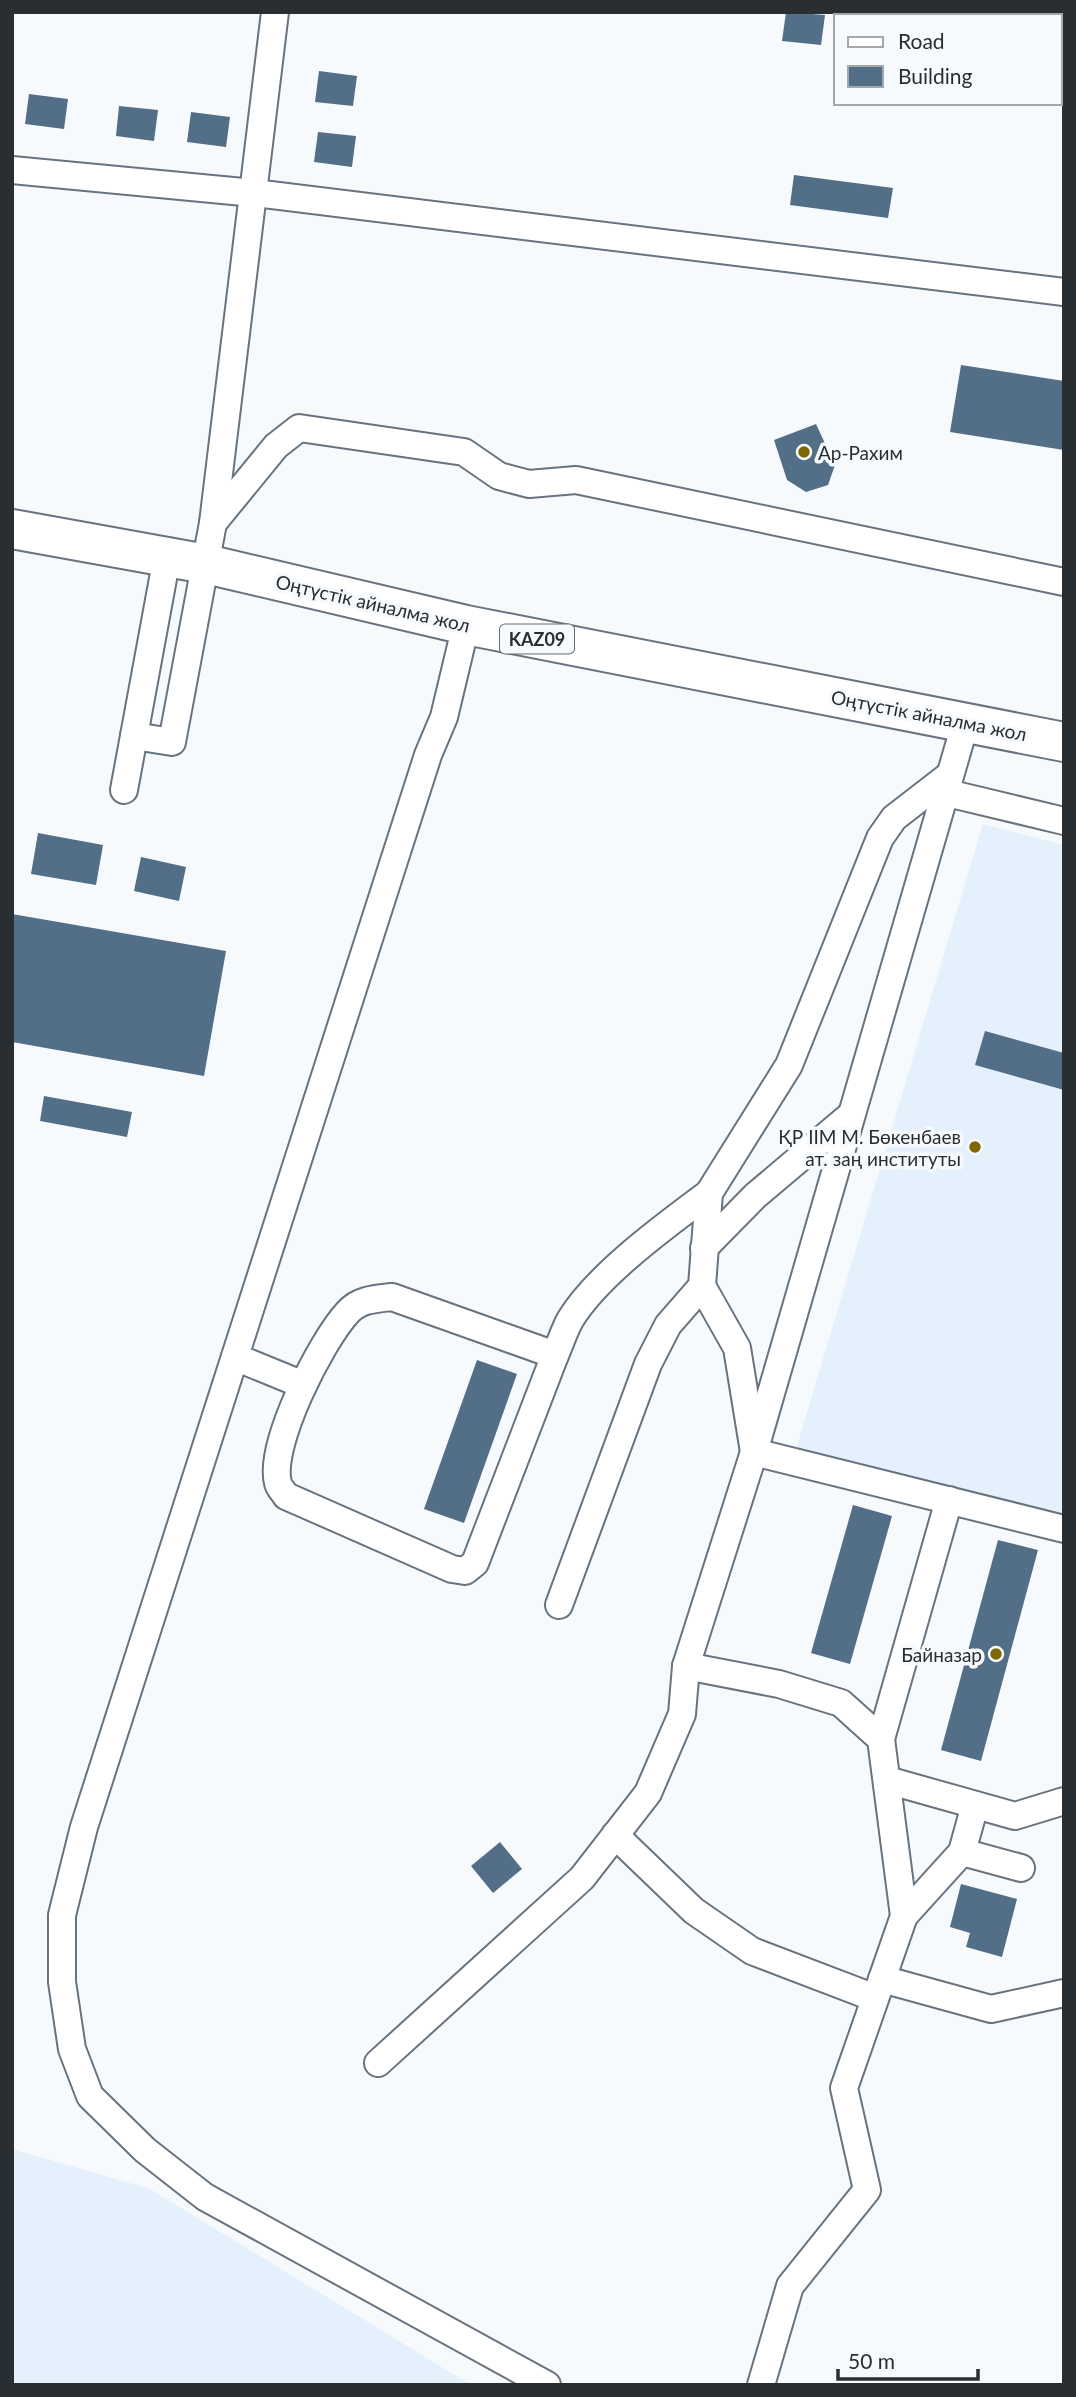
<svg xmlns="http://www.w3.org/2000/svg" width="1076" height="2397" viewBox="0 0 1076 2397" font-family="Lato,sans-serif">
<rect width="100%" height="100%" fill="#f7fafd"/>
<!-- built -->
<g fill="#e4f0fc">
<path d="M983,824L1064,845V1515L796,1449Z"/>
<path d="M12,2149L150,2189L471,2385H12Z"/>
</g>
<!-- building -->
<g fill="#536e87">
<path d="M786,12L825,15L821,45L782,41Z"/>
<path d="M319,71L357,76L353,106L315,102Z"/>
<path d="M29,94L68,99L64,129L25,124Z"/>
<path d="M119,106L158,110L154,141L116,136Z"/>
<path d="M191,112L230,117L226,147L187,142Z"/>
<path d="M318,132L356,136L352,167L314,162Z"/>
<path d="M794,175L893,188L888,218L790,205Z"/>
<path d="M961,365L1064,381V450L950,432Z"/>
<path d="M816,424L835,465L828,485L806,492L787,480L774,440Z"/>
<path d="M38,833L103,845L96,885L31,874Z"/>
<path d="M141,857L186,867L179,901L134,891Z"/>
<path d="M12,914L226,951L204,1076L12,1042Z"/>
<path d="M985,1031L1064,1053V1090L975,1065Z"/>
<path d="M44,1096L132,1112L127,1137L40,1121Z"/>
<path d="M477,1360L517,1374L464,1523L424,1509Z"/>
<path d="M853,1505L892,1516L850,1664L811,1653Z"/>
<path d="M998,1540L1038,1550L981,1761L941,1750Z"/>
<path d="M500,1842L522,1869L493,1893L471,1866Z"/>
<path d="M961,1884L1017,1899L1002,1957L966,1947L970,1933L950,1927Z"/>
</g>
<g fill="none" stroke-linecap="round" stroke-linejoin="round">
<!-- minor casing -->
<g stroke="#67737f" stroke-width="30">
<g id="minor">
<path d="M12,170L254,193L1064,292"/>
<path d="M213,523L276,446L299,428L464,452L499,476L529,484L576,480L1064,582"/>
<path d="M466,625L444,717L428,755L84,1827L62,1915V1982L72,2049L90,2096L145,2150L205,2197L547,2385"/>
<path d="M134,736L172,742L213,523L275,12"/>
<path d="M124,790L167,557"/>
<path d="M943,792L1064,821"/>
<path d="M704,1248L755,1196L851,1115"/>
<path d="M702,1286L737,1348L754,1452L1064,1529"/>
<path d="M392,1297L555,1355L475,1563L465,1571L452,1569L286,1496C284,1492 279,1488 278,1483C268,1445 321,1341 348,1312C360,1299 376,1299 392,1297Z"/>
<path d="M555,1355C560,1344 564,1331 570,1320C597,1275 666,1225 709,1193"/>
<path d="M235,1357L301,1384"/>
<path d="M559,1605L648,1364L668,1325L702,1286L709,1193L789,1065L880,838L894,818L947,777"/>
<path d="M686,1666L779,1684L841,1703L881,1739L904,1916L844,2088L867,2190L790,2286L761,2385"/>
<path d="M881,1739L949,1500"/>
<path d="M887,1780L1015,1816L1064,1801"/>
<path d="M615,1835L694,1911L752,1951L875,1998"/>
<path d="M962,1852L975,1805"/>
<path d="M904,1916L962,1852L1021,1868"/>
<path d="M882,1979L991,2009L1064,1993"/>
<path d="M378,2063L582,1878L648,1793L682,1714L686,1666L754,1452L966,721"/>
</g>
</g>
<!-- highway casing -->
<g stroke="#67737f" stroke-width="42">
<path id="highway" d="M12,529L206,564L466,625L1064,742"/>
</g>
<!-- minor -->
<use href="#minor" stroke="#fff" stroke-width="26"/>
<!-- highway -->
<use href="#highway" stroke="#fff" stroke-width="38"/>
</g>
<!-- markers -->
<g fill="#7d6901" stroke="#f7fafd" stroke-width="2.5">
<circle cx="804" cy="452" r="7"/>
<circle cx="975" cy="1147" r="7"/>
<circle cx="996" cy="1654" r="7"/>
</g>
<g text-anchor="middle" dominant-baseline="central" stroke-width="7" stroke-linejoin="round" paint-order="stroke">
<!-- shield labels -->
<rect fill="#f7fafd" stroke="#666b6f" stroke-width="2" x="500" y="624.5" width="74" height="29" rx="5"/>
<g font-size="18" font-weight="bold" fill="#282e32">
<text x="537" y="639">KAZ09</text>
</g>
<!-- poi labels -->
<g font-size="19" fill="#282e32" stroke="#f7fafd" text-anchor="end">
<text x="818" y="452" text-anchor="start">Ар-Рахим</text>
<text x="961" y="1136">ҚР ІІМ М. Бөкенбаев<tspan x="961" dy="22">ат. заң институты</tspan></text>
<text x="982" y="1654">Байназар</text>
</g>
<!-- street labels -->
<g font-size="19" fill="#282e32" stroke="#f7fafd">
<text transform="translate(373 603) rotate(13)">Оңтүстік айналма жол</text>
<text transform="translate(929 715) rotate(11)">Оңтүстік айналма жол</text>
</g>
</g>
<!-- border -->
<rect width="1076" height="2397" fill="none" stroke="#282e32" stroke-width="28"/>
<!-- legend -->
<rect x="834" y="14" width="228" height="91" fill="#f7fafd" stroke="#a4a8ac" stroke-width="2"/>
<rect x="848" y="37" width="35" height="10" fill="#ffffff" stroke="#a4a8ac" stroke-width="2"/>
<text x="898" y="49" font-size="21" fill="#282e32">Road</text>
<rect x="848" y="66" width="35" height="21" fill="#536e87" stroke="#a4a8ac" stroke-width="2"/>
<text x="898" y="84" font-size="21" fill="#282e32">Building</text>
<!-- scale -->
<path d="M838 2369v10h140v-10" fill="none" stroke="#282e32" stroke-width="3.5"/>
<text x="848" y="2369" font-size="21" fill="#282e32" stroke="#f7fafd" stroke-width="5" paint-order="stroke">50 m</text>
</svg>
